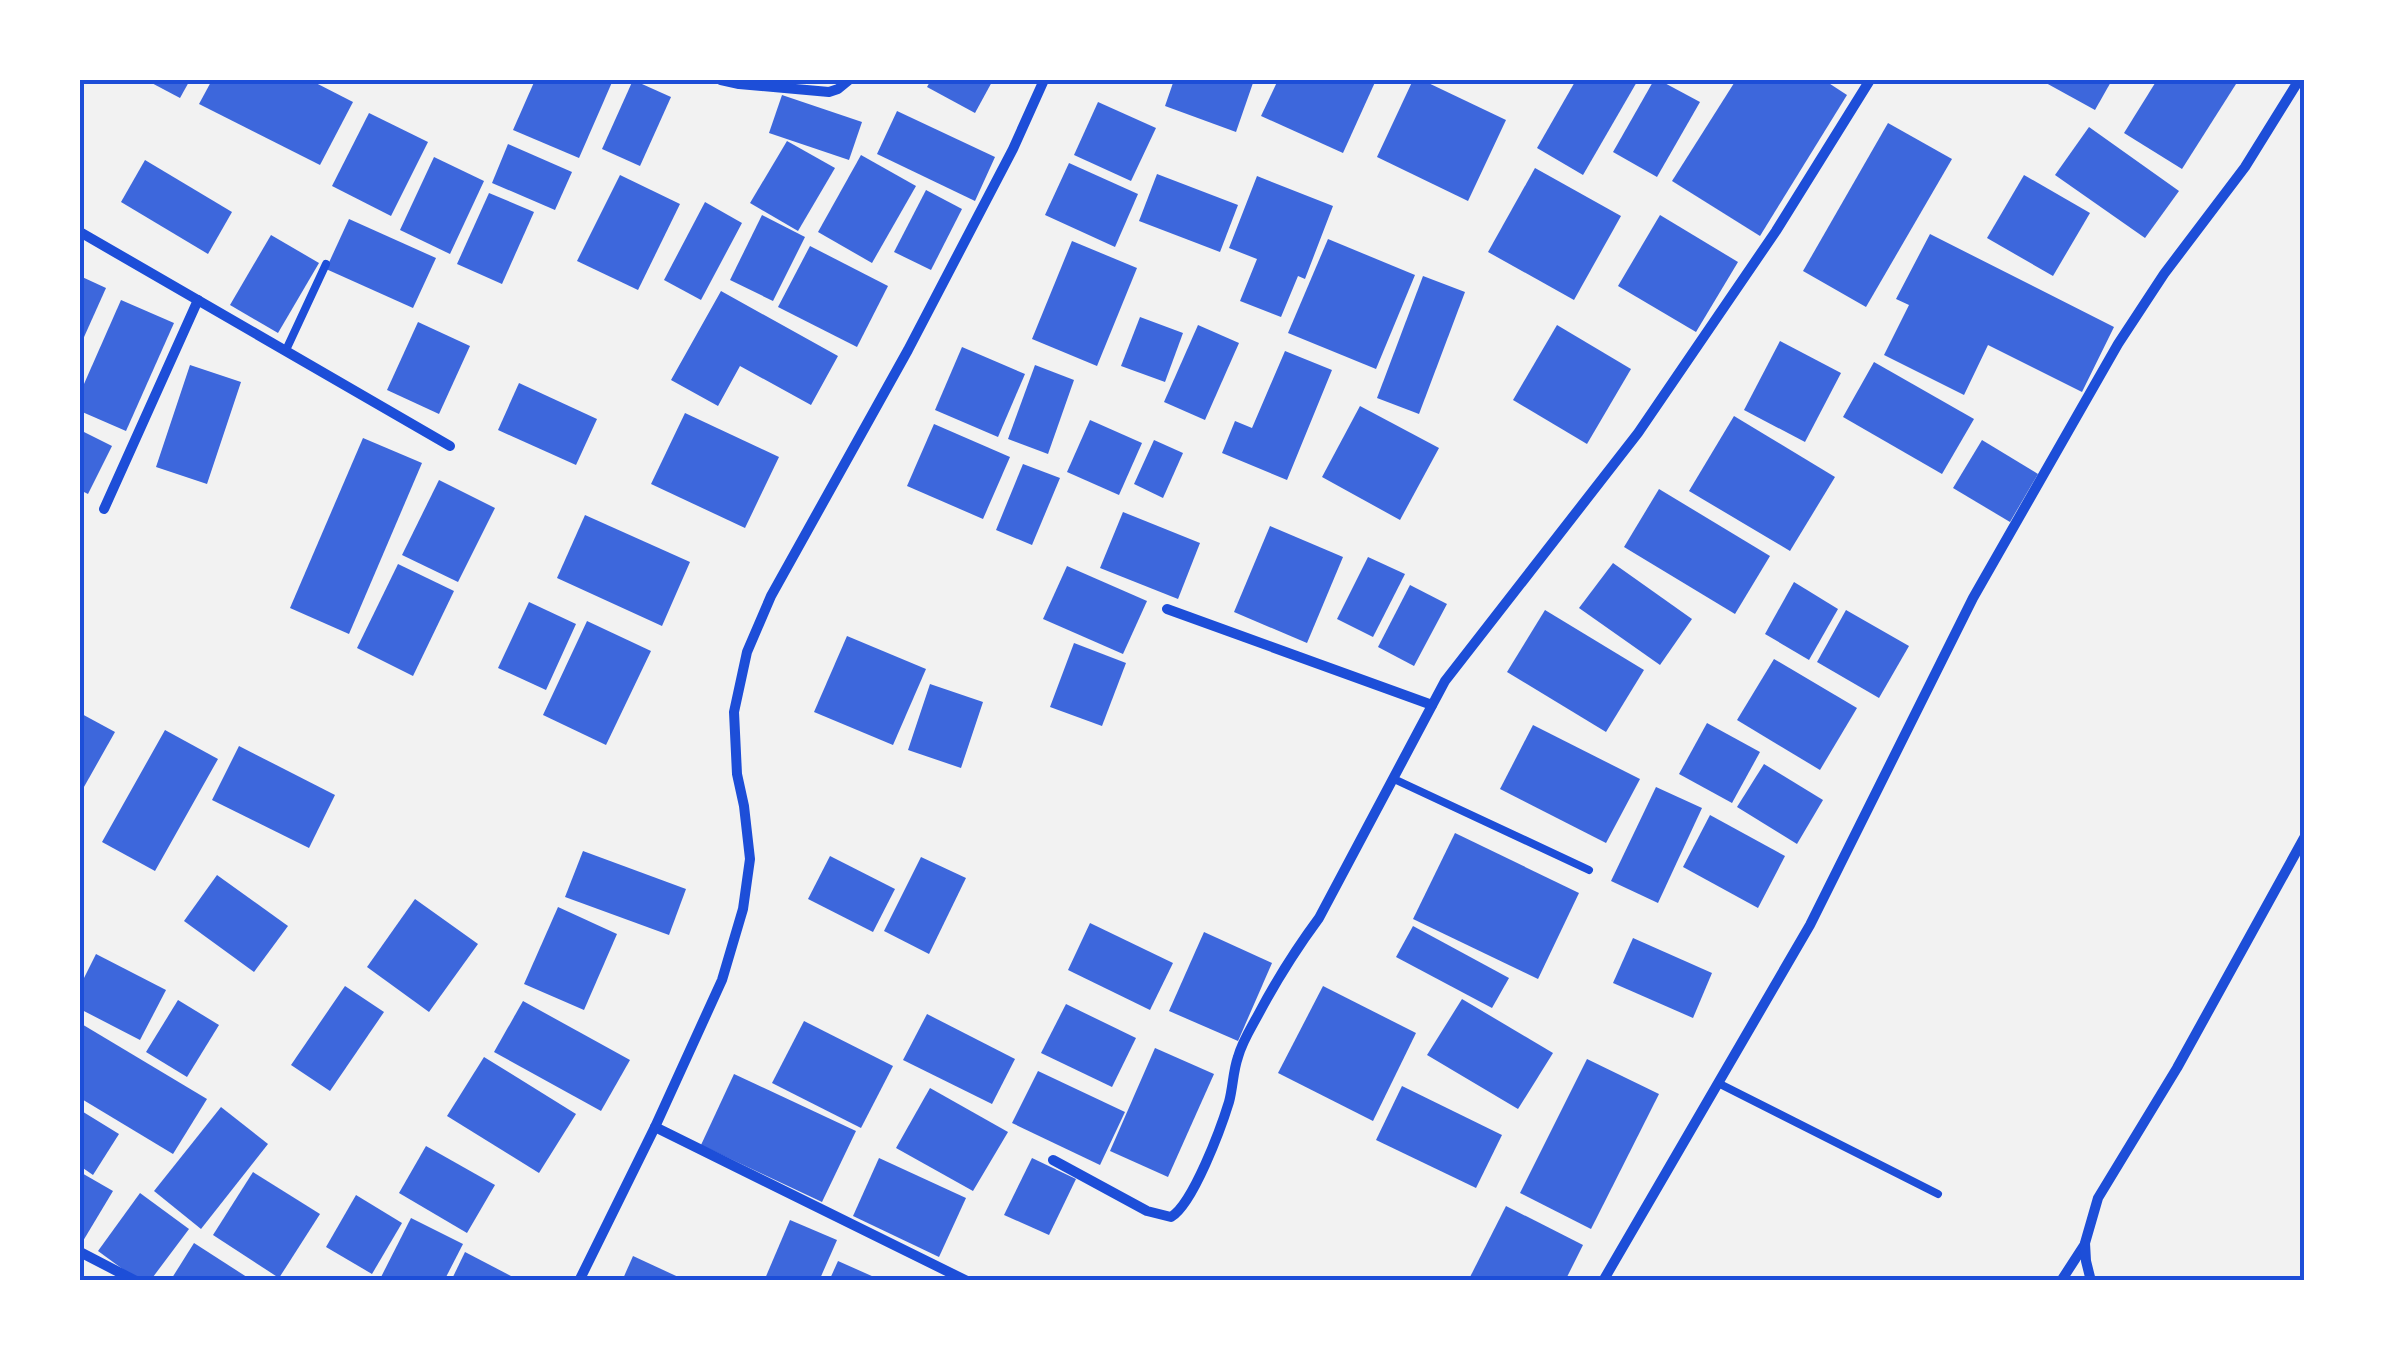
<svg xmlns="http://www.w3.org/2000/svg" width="2384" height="1361" viewBox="0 0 2384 1361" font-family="'DM Sans',sans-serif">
<rect width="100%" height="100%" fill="#f2f2f2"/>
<!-- building -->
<g fill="#3d67dc">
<path d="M146,80H190L180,98Z"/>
<path d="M212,80H310L353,102L320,165L199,104Z"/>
<path d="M535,80H613L579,158L513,130Z"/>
<path d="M633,80L671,97L640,166L602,149Z"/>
<path d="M931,80H993L975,113L927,87Z"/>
<path d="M1174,80H1254L1236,132L1165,106Z"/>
<path d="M1278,80H1376L1343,153L1261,116Z"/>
<path d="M1413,80H1422L1506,120L1468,201L1377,157Z"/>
<path d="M1576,80H1638L1583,175L1537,148Z"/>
<path d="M1654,80H1659L1700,102L1657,177L1613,152Z"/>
<path d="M1736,80H1824L1847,95L1760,236L1672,181Z"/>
<path d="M2048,80H2112L2095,110L2046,83Z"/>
<path d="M2157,80H2230L2236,84L2182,169L2124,133Z"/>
<path d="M782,95L862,122L849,160L769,133Z"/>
<path d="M1098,102L1156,128L1131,181L1074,155Z"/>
<path d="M897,111L995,157L975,201L877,154Z"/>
<path d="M369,113L428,142L391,216L332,186Z"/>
<path d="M1888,123L1952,159L1866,307L1803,271Z"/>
<path d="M2089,127L2179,191L2145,238L2055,175Z"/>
<path d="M787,141L835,168L798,231L750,203Z"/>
<path d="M508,144L572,172L555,210L492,183Z"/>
<path d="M861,155L916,186L872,263L818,232Z"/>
<path d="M434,157L484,181L450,254L400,230Z"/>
<path d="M145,160L232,212L208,254L121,202Z"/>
<path d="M1069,163L1138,194L1115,247L1045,215Z"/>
<path d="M1535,168L1621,216L1574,300L1488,252Z"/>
<path d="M1157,174L1238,205L1220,252L1139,221Z"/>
<path d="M620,175L680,204L638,290L577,261Z"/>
<path d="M2024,175L2090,213L2053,276L1987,238Z"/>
<path d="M1257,176L1333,206L1305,279L1298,276L1281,317L1240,301L1257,259L1229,248Z"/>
<path d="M926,190L962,209L931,270L894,252Z"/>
<path d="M489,193L534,212L502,284L457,264Z"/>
<path d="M705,202L742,223L701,300L664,280Z"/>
<path d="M762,215L805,237L773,301L730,280Z"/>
<path d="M1660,215L1738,262L1696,332L1618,286Z"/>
<path d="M349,219L436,258L413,308L326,269Z"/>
<path d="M1930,234L2114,327L2082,392L1988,345L1964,395L1884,355L1909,305L1896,299Z"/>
<path d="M271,235L319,263L278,333L230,305Z"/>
<path d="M1328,239L1415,275L1376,369L1288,333Z"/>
<path d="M1072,241L1137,268L1097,366L1032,339Z"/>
<path d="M810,246L888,286L857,347L778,307Z"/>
<path d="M80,276L106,288L80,346Z"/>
<path d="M1423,276L1465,292L1419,414L1377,398Z"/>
<path d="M721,291L838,356L811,405L740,366L718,406L671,380Z"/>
<path d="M121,300L174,323L126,431L80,411V393Z"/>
<path d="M1140,317L1183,333L1165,382L1121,366Z"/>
<path d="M418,322L470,346L439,414L387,390Z"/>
<path d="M1198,325L1239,343L1205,420L1164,402Z"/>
<path d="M1557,325L1631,369L1587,444L1513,400Z"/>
<path d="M1780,341L1841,373L1805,442L1744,410Z"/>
<path d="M962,347L1025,374L998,437L935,410Z"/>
<path d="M1285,351L1332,370L1287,480L1222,453L1235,421L1252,428Z"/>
<path d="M1874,362L1974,419L1942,474L1843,417Z"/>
<path d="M190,365L241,382L207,484L156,467Z"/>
<path d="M1035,365L1074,380L1048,454L1008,439Z"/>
<path d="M519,383L597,419L576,465L498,430Z"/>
<path d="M1360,406L1439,448L1400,520L1322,477Z"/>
<path d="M685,413L779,457L745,528L651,484Z"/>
<path d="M1734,416L1835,477L1790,551L1689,491Z"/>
<path d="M1090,420L1142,443L1119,495L1067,472Z"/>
<path d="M934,424L1010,457L983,519L907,486Z"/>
<path d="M80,430L112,446L88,494L80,490Z"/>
<path d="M363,438L422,463L349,634L290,608Z"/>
<path d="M1154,440L1183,453L1163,498L1134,484Z"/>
<path d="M1982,440L2038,474L2010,522L1953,488Z"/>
<path d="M1023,464L1060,478L1032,545L996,530Z"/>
<path d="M439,480L495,508L458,582L402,555Z"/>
<path d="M1659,489L1770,556L1735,614L1624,547Z"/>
<path d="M1123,512L1200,543L1178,599L1100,568Z"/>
<path d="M585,515L690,562L662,626L557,578Z"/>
<path d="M1270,526L1343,557L1307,643L1234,612Z"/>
<path d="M1368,557L1405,574L1373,637L1337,619Z"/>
<path d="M1613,563L1692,619L1660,665L1579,608Z"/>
<path d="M398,564L454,591L413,676L357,648Z"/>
<path d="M1067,566L1147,601L1123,654L1043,619Z"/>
<path d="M1794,582L1838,609L1809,660L1765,634Z"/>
<path d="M1410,585L1447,604L1414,666L1378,647Z"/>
<path d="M529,602L576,624L546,690L498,668Z"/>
<path d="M1545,610L1644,670L1606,732L1507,672Z"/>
<path d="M1846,610L1909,646L1879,698L1817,662Z"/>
<path d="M587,621L651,651L606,745L543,715Z"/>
<path d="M847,636L926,669L893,745L814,712Z"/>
<path d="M1074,643L1126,663L1102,726L1050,707Z"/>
<path d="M1774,659L1857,708L1820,770L1737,720Z"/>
<path d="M930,684L983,702L961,768L908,750Z"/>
<path d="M80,713L115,732L80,794Z"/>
<path d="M1707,723L1760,752L1732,803L1679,774Z"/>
<path d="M1533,725L1640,779L1606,843L1500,789Z"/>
<path d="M165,730L218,759L155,871L102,842Z"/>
<path d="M239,746L335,795L309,848L212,800Z"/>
<path d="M1764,764L1823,800L1797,844L1737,807Z"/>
<path d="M1656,787L1702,808L1658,903L1611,881Z"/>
<path d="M1710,815L1785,856L1758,908L1683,867Z"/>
<path d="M1455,833L1579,893L1538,979L1413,919Z"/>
<path d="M583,851L686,889L669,935L565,897Z"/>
<path d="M830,856L895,889L873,932L808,899Z"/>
<path d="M921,857L966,878L929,954L884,931Z"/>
<path d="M217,875L288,926L254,972L184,921Z"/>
<path d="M415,899L478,944L429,1012L367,967Z"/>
<path d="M558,907L617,934L584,1010L524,984Z"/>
<path d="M1090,923L1173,963L1150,1010L1068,970Z"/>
<path d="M1413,926L1509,978L1492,1008L1396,957Z"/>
<path d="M1204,932L1272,963L1238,1041L1169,1011Z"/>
<path d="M1633,938L1712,973L1693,1018L1613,983Z"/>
<path d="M96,954L166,990L140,1040L80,1009V986Z"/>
<path d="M345,986L384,1012L330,1091L291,1065Z"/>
<path d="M1323,986L1416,1033L1373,1121L1278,1073Z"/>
<path d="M1462,999L1553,1053L1518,1109L1427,1055Z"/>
<path d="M178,1000L219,1025L187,1077L146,1052Z"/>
<path d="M523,1001L630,1060L601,1111L494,1052Z"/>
<path d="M1066,1004L1136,1038L1112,1087L1041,1053Z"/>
<path d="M927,1014L1015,1059L992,1104L903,1060Z"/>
<path d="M804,1021L893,1066L861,1128L772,1083Z"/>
<path d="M80,1023L207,1099L173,1154L80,1098Z"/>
<path d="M1155,1048L1214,1074L1168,1177L1110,1151Z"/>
<path d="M484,1057L576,1114L539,1173L447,1116Z"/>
<path d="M1587,1059L1659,1094L1591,1229L1520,1193Z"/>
<path d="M1038,1071L1125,1112L1100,1165L1012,1123Z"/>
<path d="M734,1074L856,1131L822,1202L701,1145Z"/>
<path d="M1402,1086L1502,1135L1476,1188L1376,1140Z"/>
<path d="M930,1088L1008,1132L973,1191L896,1148Z"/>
<path d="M221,1107L268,1144L201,1229L154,1191Z"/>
<path d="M80,1110L119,1134L93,1175L80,1166Z"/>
<path d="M426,1146L495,1185L467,1233L399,1193Z"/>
<path d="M879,1158L966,1198L939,1257L853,1216Z"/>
<path d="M1032,1158L1076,1179L1049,1235L1004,1215Z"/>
<path d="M80,1172L113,1191L80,1246Z"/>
<path d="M253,1172L320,1214L279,1278L213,1235Z"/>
<path d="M140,1193L189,1229L150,1281H139L98,1251Z"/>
<path d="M356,1195L402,1223L372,1274L326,1247Z"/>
<path d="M1506,1206L1583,1245L1565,1281H1473L1469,1279Z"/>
<path d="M411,1218L463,1244L444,1281H379Z"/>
<path d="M790,1220L837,1240L819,1281H764Z"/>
<path d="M194,1243L253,1281H177L172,1278Z"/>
<path d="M465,1252L511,1276L509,1281H451Z"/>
<path d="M633,1256L687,1281H622Z"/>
<path d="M838,1261L883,1281H829Z"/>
</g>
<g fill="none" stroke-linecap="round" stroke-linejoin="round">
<!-- service -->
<g stroke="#1d4ed8" stroke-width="8">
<path d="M286,350L326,264"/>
<path d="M1394,779L1589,870"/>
<path d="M1718,1083L1938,1194"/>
</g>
<!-- minor -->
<g stroke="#1d4ed8" stroke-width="10">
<path d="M721,80L739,84L829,92L838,89L849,80"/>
<path d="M80,232L450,446"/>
<path d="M104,509L198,300"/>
<path d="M1167,609L1432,705"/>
<path d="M655,1127L967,1281"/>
<path d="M1053,1160L1147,1211L1171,1217C1193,1204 1221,1128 1229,1102C1233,1087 1233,1071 1238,1057C1242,1042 1251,1028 1258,1015C1276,981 1296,949 1319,918L1445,681L1638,433L1776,231L1870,80"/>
<path d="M80,1252L136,1281"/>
<path d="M579,1281L655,1127L722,980L743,909L750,859L744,806L737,774L734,712L747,652L771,596L908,350L1013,149L1044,80"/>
<path d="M1603,1281L1810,925L1973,598L2118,344L2164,274L2245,167L2299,80"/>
<path d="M2061,1281L2085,1244"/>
<path d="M2091,1281L2086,1261L2085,1243L2098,1198L2177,1068L2304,838"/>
</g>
</g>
<!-- border -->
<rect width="2384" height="1361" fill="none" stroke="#ffffff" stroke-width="165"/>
<rect x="82" y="82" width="2220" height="1196" fill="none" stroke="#1d4ed8" stroke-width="4"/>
</svg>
